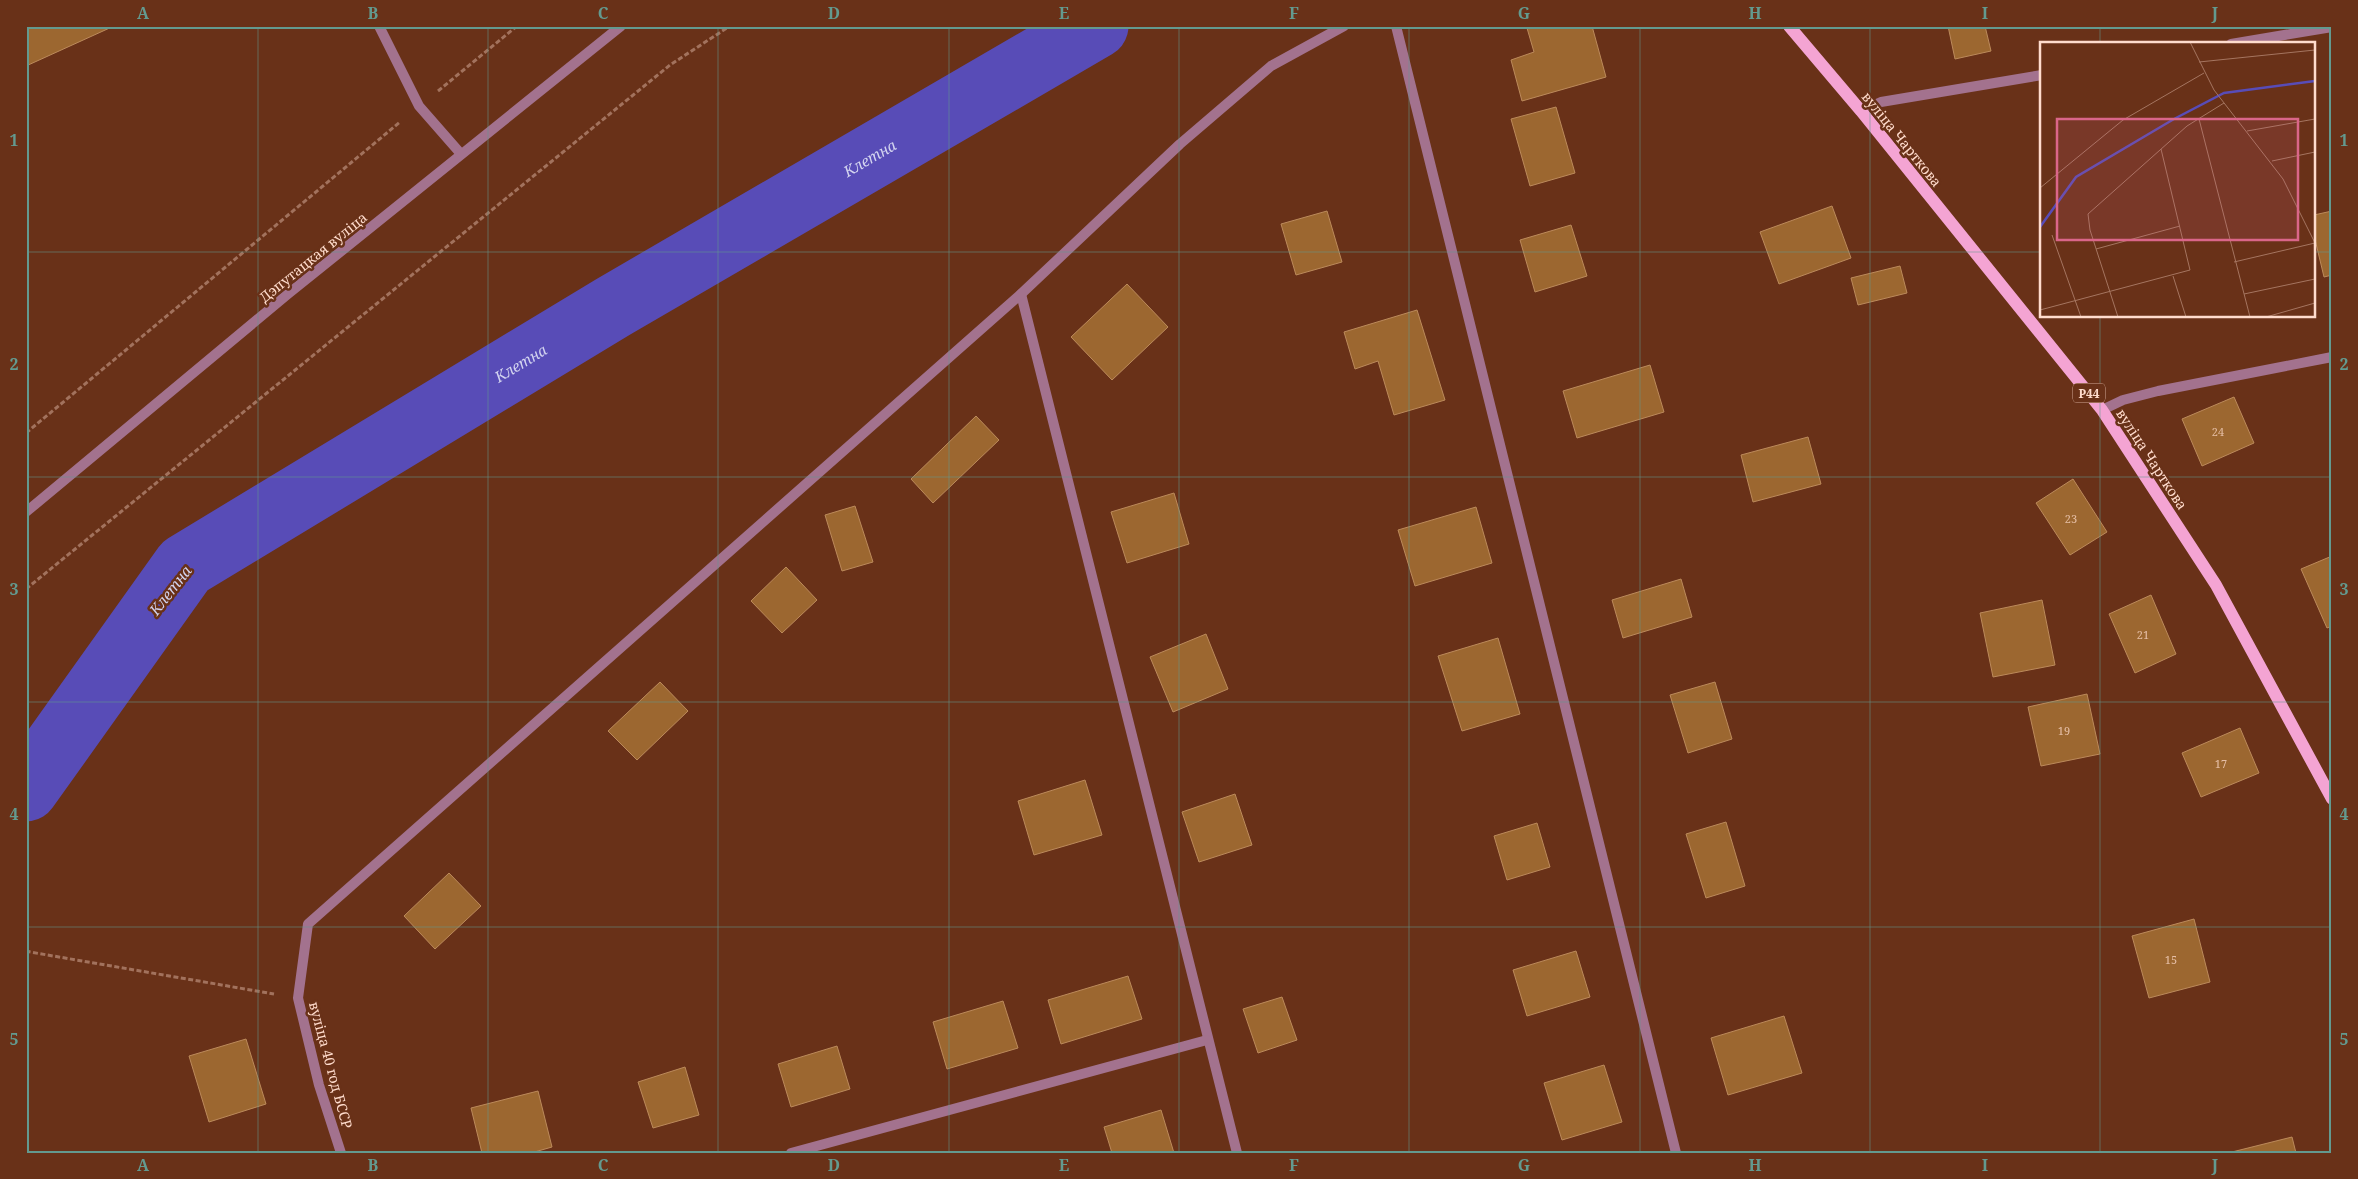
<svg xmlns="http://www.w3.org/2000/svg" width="2358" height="1179" viewBox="0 0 2358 1179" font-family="'Noto Serif',serif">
<rect width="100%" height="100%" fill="#693118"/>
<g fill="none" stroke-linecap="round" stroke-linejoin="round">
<!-- river -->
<path stroke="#584cb7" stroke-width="65" id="s1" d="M26,789L185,566L613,307L1096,26"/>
</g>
<!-- building -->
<g fill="#9c6730" stroke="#bc8a5b">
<path d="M26,26H114L26,66Z"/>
<path d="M1535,26H1592L1606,77L1522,101L1511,60L1534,52L1527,28Z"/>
<path d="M1948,26H1985L1991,51L1955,59Z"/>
<path d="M1556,107L1575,173L1530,186L1511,119Z"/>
<path d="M1832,206L1851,258L1779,284L1760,232Z"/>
<path d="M1327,211L1342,262L1296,275L1281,224Z"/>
<path d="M2332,211V275L2324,277L2314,235V215Z"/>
<path d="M1571,225L1587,276L1535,292L1520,240Z"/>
<path d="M1900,266L1907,293L1858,305L1851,278Z"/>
<path d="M1127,284L1168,327L1112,380L1071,337Z"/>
<path d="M1417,310L1445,400L1394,415L1378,361L1355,369L1344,332Z"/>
<path d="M1650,365L1664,412L1577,438L1563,391Z"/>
<path d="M2234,397L2254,443L2202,466L2182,419Z"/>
<path d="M976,416L999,440L933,503L911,479Z"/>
<path d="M1808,437L1821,484L1753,502L1741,455Z"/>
<path d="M2073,479L2107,532L2070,555L2036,503Z"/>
<path d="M1174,493L1189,544L1127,563L1111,512Z"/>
<path d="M855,506L873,562L842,571L825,515Z"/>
<path d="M1476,507L1492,563L1415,586L1398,530Z"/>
<path d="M2332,556V626L2327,628L2301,569Z"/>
<path d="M786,567L817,600L782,633L751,601Z"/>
<path d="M1681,579L1692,617L1623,638L1612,600Z"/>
<path d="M2151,595L2176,654L2135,673L2109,614Z"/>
<path d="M2042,600L2055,665L1993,677L1980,613Z"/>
<path d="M1206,634L1228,689L1173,712L1150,657Z"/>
<path d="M1498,638L1520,714L1462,731L1438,656Z"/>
<path d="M660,682L688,711L637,760L608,731Z"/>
<path d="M1715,682L1732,739L1688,753L1670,695Z"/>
<path d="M2087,694L2100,754L2041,766L2028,707Z"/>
<path d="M2240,728L2259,773L2201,797L2182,753Z"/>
<path d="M1085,780L1102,835L1034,855L1018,801Z"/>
<path d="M1235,794L1252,845L1199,862L1182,812Z"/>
<path d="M1726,822L1745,886L1706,898L1686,834Z"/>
<path d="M1537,823L1550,867L1507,880L1494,836Z"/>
<path d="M449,873L481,906L435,949L404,916Z"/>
<path d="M2194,919L2210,982L2149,998L2132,936Z"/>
<path d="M1576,951L1590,997L1527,1016L1513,970Z"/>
<path d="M1128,976L1142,1019L1061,1044L1048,1000Z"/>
<path d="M1282,997L1297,1040L1258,1053L1243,1009Z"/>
<path d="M1003,1001L1018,1048L947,1069L933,1022Z"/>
<path d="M1784,1016L1802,1073L1728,1095L1711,1038Z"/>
<path d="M246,1039L266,1104L209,1122L189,1056Z"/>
<path d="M837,1046L850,1089L791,1107L778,1064Z"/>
<path d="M1604,1065L1622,1122L1562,1140L1544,1083Z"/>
<path d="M685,1067L699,1115L653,1128L638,1082Z"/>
<path d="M538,1091L552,1147L531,1153H482L471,1108Z"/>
<path d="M1161,1110L1174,1153H1112L1104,1127Z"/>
<path d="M2292,1137L2296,1153H2228Z"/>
</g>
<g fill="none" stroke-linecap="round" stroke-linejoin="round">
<!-- path -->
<g stroke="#a2725d" stroke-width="3" stroke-dasharray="5 2.5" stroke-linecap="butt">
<path d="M438,91L517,26"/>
<path d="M26,433L400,122"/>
<path d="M26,589L670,65L730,26"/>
<path d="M26,950L30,952L274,994"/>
</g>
<!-- lane -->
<path stroke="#a3728e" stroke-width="10" d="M379,26L419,106L461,154"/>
<!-- street -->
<g stroke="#a3728e" stroke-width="10">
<path d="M1396,26L1676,1153"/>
<path d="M2231,44L2332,27"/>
<path d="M1861,111L1881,102L2042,75"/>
<path d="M1021,294L1237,1153"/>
<path d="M2102,410L2123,400L2158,391L2332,357"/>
<path d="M26,512L288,294L621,26"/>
<path d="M341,1153L319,1085L298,998L308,924L1021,294L1180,144L1271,66L1344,26"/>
<path d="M791,1153L1207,1040"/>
</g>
<!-- primary -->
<path stroke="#f4a4d3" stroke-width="12" d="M1789,26L1861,111L2102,410L2216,585L2332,799"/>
</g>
<!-- grid -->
<path fill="none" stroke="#639a8f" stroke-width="1" stroke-opacity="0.55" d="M258,26V1153M488,26V1153M718,26V1153M949,26V1153M1179,26V1153M1409,26V1153M1640,26V1153M1870,26V1153M2100,26V44M26,252H2042M2314,252H2332M2100,316V1153M26,477H2332M26,702H2332M26,927H2332"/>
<g text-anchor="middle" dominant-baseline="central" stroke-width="5" stroke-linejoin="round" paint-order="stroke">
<!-- number labels -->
<g font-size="11" fill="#e6bfa6">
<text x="2218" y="431">24</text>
<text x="2071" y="518">23</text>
<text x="2143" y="634">21</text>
<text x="2064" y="730">19</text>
<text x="2221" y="763">17</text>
<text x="2171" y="959">15</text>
</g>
<!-- shield labels -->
<rect fill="#693118" stroke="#d2a997" stroke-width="1" x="2073" y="383.5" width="32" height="19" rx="4"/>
<g font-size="12" font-weight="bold" fill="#ffdccd">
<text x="2089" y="393">Р44</text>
</g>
<!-- street labels -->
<g font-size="14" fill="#ffdccd" stroke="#693118">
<text transform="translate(1902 139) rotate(51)">вуліца Чарткова</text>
<text transform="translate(313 257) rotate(-39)">Дэпутацкая вуліца</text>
<text transform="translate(2152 459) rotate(57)">вуліца Чарткова</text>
<text transform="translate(331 1065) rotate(75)">вуліца 40 год БССР</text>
</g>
<!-- water labels -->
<g font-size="15" font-style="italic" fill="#d2d3ef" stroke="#693118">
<text stroke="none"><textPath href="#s1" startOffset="1071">Клетна</textPath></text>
<text stroke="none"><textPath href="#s1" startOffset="666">Клетна</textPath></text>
<text transform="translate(170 590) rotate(-52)">Клетна</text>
</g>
</g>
<!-- overview -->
<g transform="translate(2040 42)">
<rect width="275" height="275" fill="#693118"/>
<path fill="none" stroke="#584cb7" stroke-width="2.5" d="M0,185L36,135L134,77L184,51L275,39"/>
<path fill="none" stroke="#a57560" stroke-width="1" d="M150,0L174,48L243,137L275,201M159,20L275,8M159,77L210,275M207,89L275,77M232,119L275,110M0,146L83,78L164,31M12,193L41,275M56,207L140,184M194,220L275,201M133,234L146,275M204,252L275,237M0,268L150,228L121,107M78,275L50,188L48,172L147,84L184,61M226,275L275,261"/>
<path fill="#da6689" fill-opacity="0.15" stroke="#da6689" stroke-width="2.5" d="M17,77H258V198H17Z"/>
<rect width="275" height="275" fill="none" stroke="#ffdccd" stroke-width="2.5"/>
</g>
<!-- border -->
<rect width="2358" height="1179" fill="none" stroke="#693118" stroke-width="55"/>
<rect x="28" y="28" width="2302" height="1124" fill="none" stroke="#639a8f" stroke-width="2"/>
<g font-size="16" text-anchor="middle" font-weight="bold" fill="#639a8f">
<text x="143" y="19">A</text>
<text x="373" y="19">B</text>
<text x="603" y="19">C</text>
<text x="834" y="19">D</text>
<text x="1064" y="19">E</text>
<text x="1294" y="19">F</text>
<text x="1524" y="19">G</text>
<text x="1755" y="19">H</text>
<text x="1985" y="19">I</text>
<text x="2215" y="19">J</text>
<text x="14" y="146">1</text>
<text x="2344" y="146">1</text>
<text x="14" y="370">2</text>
<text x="2344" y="370">2</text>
<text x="14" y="595">3</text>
<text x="2344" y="595">3</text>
<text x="14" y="820">4</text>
<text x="2344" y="820">4</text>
<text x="14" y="1045">5</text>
<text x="2344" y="1045">5</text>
<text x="143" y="1171">A</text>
<text x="373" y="1171">B</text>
<text x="603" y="1171">C</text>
<text x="834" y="1171">D</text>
<text x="1064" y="1171">E</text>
<text x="1294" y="1171">F</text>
<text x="1524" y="1171">G</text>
<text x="1755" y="1171">H</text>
<text x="1985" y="1171">I</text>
<text x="2215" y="1171">J</text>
</g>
</svg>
